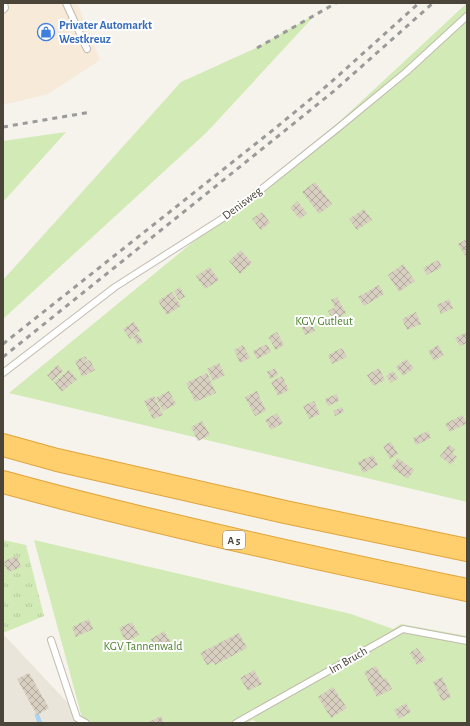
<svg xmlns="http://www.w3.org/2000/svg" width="470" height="726" viewBox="0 0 470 726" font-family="'Alegreya Sans',sans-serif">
<defs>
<pattern id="park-tufts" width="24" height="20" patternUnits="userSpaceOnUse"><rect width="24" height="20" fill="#d2eab5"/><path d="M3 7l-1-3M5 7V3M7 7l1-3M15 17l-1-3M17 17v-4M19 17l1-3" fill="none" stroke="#b6ca9c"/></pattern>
<pattern id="building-cross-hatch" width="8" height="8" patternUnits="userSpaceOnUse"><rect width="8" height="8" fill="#d8cfc1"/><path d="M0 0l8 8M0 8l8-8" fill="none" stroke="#b1aa9e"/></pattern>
</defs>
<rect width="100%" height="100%" fill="#f6f3ec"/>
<!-- residential -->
<path fill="#eae5da" d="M3,634L82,718L89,723H3Z"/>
<!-- commercial -->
<path fill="#f7ead8" d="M3,3H77L100,60L48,94L3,105Z"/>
<!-- green -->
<g fill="#d2eab5">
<path d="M467,3V502L9,393L338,123Z"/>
<path d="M316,14L207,132L3,319V280L181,82L256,48Z"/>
<path d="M66,132L3,202V141Z"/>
<path d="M34,540L351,614L393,629L401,624L467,636V723H257L253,720L247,723H89L82,718Z"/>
</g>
<!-- park -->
<path fill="url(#park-tufts)" d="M3,540L26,545L44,616L3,633Z"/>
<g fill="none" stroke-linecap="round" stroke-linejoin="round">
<!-- stream -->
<path stroke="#a9d4f2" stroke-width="4.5" d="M37,715L40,723"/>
</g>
<!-- building -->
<g fill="url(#building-cross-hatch)">
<path d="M315,182L332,204L319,214L302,192Z"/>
<path d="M297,201L307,213L300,219L290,208Z"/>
<path d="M364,209L372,220L357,230L349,219Z"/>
<path d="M262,212L270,223L261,230L252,219Z"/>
<path d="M467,239V259L458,244Z"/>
<path d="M241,250L252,263L240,274L229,261Z"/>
<path d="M438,260L442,267L427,275L423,268Z"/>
<path d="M403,264L415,281L399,292L388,275Z"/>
<path d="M210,267L219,280L205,289L196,276Z"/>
<path d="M379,285L384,294L364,306L358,297Z"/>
<path d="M180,287L185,297L179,300L174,291Z"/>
<path d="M172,292L181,306L167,315L158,301Z"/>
<path d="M337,297L346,313L334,321L328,311L335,307L331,300Z"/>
<path d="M449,299L453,308L441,314L437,305Z"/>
<path d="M416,312L421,324L407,330L402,319Z"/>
<path d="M309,319L315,331L305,335L300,323Z"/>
<path d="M134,322L140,331L130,339L123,329Z"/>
<path d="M277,332L284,345L276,350L268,337Z"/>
<path d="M466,332L467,343L460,346L455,338Z"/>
<path d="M138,334L143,342L138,345L133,337Z"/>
<path d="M267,344L271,352L257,359L253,351Z"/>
<path d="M243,345L250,358L240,363L234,350Z"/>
<path d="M438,345L444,355L434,361L428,351Z"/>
<path d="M342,348L347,357L332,364L328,355Z"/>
<path d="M86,356L87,360L82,363L90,360L95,370L82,377L75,361Z"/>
<path d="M406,359L414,368L403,376L396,367Z"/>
<path d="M219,363L225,375L213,381L207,369Z"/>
<path d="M58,365L63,371L53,381L47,375Z"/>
<path d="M275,368L278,375L270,379L267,372Z"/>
<path d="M379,368L385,380L373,386L367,375Z"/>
<path d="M69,370L77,379L62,392L54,382Z"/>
<path d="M393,371L398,378L391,383L386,376Z"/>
<path d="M207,373L216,393L195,402L186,383Z"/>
<path d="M282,376L289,390L278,396L271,382Z"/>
<path d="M169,391L176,404L163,411L156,398Z"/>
<path d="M257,391L266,411L255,416L245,397Z"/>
<path d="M337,394L339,401L328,406L325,399Z"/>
<path d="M154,396L163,415L153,419L144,401Z"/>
<path d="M314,401L320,414L309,419L303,406Z"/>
<path d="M342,407L344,412L335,416L333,411Z"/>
<path d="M277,413L283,423L271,430L265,420Z"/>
<path d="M462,415L467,423L450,432L445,424Z"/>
<path d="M202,421L210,435L198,441L191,427Z"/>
<path d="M428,431L431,438L416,445L413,438Z"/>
<path d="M391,442L398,454L390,459L383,446Z"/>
<path d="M449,445L455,449L452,453L457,457L451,465L440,456Z"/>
<path d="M373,455L378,465L363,473L358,462Z"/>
<path d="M398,458L414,470L408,479L391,467Z"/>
<path d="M17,556L21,567L8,572L4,561Z"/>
<path d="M89,619L93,629L76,637L72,627Z"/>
<path d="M132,622L139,635L126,642L119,628Z"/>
<path d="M164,631L172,645L158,652L151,639Z"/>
<path d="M239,633L247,648L215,665L214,662L207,665L200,653Z"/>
<path d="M417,648L426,660L417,665L410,653Z"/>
<path d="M376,666L384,680L386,678L392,689L377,697L364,672Z"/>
<path d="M254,670L262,684L248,691L240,678Z"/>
<path d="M29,673L49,708L37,715L17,679Z"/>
<path d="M442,677L451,697L442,701L433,682Z"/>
<path d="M333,687L347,708L331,718L318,697Z"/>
<path d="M406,703L411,712L399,719L394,710Z"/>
<path d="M161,716L164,723H147Z"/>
</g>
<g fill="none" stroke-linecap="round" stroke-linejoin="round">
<!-- service casing -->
<g stroke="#c2bbae" stroke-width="8">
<g id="service">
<path d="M66,3L87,49"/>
<path d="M3,10L5,8L4,3"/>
<path d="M3,373L115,287L234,211L338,128L406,72L467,16"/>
<path d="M51,640L77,718L86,723"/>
<path d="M236,723L403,629L467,641"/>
</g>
</g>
<!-- motorway casing -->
<g stroke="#e0a43c" stroke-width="24">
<g id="motorway">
<path d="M3,445L57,460L285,512L467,550"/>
<path d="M3,482C156,524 312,558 467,590"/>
</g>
</g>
<!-- service -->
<use href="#service" stroke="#fff" stroke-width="6"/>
<!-- motorway -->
<use href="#motorway" stroke="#ffcf6e" stroke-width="22"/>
<!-- rail -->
<g stroke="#9a9a9a" stroke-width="3" stroke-dasharray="5 5" stroke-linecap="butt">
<path d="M257,48L336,3"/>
<path d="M3,127L91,112"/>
<path d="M3,344L273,130L329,84L419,3"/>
<path d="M3,357L277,137L334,91L433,3"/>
</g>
</g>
<!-- icons -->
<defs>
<g id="shop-ring" transform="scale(0.9)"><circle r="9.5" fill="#fff" stroke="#3f7fe0" stroke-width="1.5"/><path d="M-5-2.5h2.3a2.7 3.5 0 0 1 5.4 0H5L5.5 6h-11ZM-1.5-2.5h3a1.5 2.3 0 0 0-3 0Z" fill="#3f7fe0"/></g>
</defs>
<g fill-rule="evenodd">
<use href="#shop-ring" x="46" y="32"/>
</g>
<g text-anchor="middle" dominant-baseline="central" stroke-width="4" stroke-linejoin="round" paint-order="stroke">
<!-- shield labels -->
<rect fill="#fff" stroke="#817c74" stroke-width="1" x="223" y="531" width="22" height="18" rx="3"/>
<g font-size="11" font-weight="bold" fill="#4b4439">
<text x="234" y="540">A 5</text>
</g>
<!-- shop labels -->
<g font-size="12" font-weight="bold" fill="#366cbe" stroke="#fff" text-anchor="start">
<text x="59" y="25">Privater Automarkt<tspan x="59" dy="14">Westkreuz</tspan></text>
</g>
<!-- street labels -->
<g font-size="12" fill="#4b4439" stroke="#fff">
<text transform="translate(242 203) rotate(-37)">Denisweg</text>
<text transform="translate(348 660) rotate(-30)">Im Bruch</text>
</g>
<!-- park labels -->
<g font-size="12" fill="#4a7f2a" stroke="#fff">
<text x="324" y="321">KGV Gutleut</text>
<text x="143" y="646">KGV Tannenwald</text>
</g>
</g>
<!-- border -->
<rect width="470" height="726" fill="none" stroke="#4b4439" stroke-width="8"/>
</svg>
